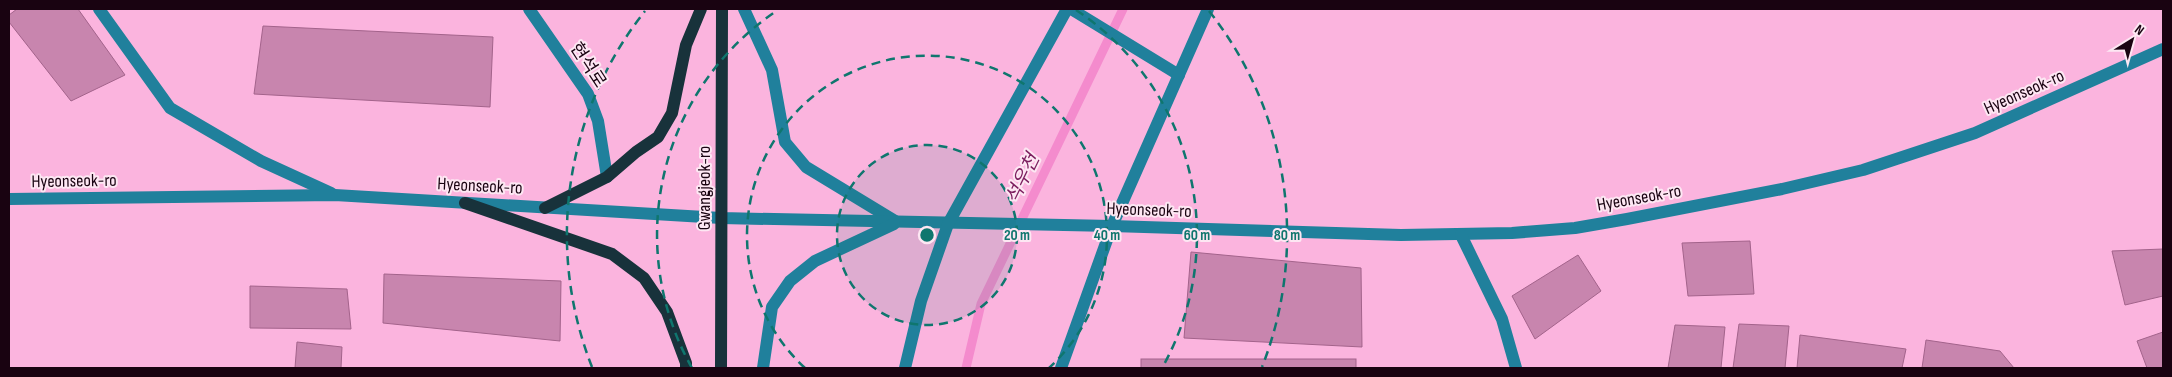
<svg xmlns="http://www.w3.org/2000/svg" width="2172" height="377" viewBox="0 0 2172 377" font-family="'Sofia Sans Condensed','Noto Sans KR',sans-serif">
<rect width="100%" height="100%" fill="#fbb4de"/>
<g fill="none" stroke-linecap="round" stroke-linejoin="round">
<!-- stream -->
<path stroke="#f48bcd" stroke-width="9" d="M966,368L981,304L1123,9"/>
</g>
<!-- building -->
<g fill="#c885ae" stroke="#a3638b">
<path d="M17,9H78L125,75L71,101L9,22V15Z"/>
<path d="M263,26L493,37L490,107L254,94Z"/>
<path d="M1750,241L1754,294L1688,296L1682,243Z"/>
<path d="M2163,249V296L2125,305L2112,251Z"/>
<path d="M1191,252L1361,268L1362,347L1184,338Z"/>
<path d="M1578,255L1601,291L1535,339L1512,296Z"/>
<path d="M384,274L561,281L560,341L383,323Z"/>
<path d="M250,286L347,289L351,329L250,328Z"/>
<path d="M1739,324L1789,326L1785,368H1733Z"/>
<path d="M1675,325L1725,327L1721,368H1668Z"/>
<path d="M2163,332V368H2147L2137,341Z"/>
<path d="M1800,335L1906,349L1902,368H1797Z"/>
<path d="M1926,340L2000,351L2014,368H1922Z"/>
<path d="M297,342L342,347L341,368H295Z"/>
<rect x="1141" y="359" width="215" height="9"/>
</g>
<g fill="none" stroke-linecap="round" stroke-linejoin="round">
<!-- minor -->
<g stroke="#20809c" stroke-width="12">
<path d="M99,9L170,108L261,161L331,193"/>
<path d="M529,9L588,94L598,121L607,177"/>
<path d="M744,9L772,70L785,142L806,167L895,221"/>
<path d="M1071,9L1179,75"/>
<path d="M9,199L335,195L721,218L1112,226L1401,235L1512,233L1575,228L1627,219L1782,189L1863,170L1975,133L2163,49"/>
<path d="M1461,235L1502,319L1516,368"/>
<path d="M763,368L772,307L790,281L815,261L894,224"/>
<path d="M905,368L921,301L948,224L1067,9"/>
<path d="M1061,368L1112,226L1208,9"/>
</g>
<!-- major -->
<g stroke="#18323b" stroke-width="12">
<path d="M465,203L612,254L644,278L667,312L686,363V368"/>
<path d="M545,208L607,177L636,152L658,137L672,113L686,45L701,9"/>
<path d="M721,368L722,9"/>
</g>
</g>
<!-- distance rings -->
<circle cx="927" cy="235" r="90" fill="#0f766e" fill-opacity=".12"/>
<g fill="none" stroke="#0f766e" stroke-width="2.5" stroke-dasharray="9 6">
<circle cx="927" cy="235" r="90"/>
<path d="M805 368A180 180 0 1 1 1049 368"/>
<path d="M692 368A270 270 0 0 1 778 10M1076 10A270 270 0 0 1 1162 368"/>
<path d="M592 367A360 360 0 0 1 645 11M1209 11A360 360 0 0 1 1262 367"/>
</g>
<g text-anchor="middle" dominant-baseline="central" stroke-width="4" stroke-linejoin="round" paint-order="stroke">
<!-- street labels -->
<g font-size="18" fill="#190311" stroke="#fde7f3">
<text transform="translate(588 65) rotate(57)">현석로</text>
<text transform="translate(2024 92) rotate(-24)">Hyeonseok-ro</text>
<text transform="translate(74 181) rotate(-1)">Hyeonseok-ro</text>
<text transform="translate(480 186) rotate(3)">Hyeonseok-ro</text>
<text transform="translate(704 188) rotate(-90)">Gwangjeok-ro</text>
<text transform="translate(1639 198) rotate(-10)">Hyeonseok-ro</text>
<text transform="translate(1149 210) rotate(2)">Hyeonseok-ro</text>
</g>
<!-- water labels -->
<g font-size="19" font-style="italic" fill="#7b1e5e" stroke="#fde7f3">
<text transform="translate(1023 179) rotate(-64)">석우천</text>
</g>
</g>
<circle cx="927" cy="235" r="8" fill="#0f766e" stroke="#fde7f3" stroke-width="2.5"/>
<g font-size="15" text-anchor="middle" font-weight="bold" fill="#0f766e" stroke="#fde7f3" stroke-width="4" stroke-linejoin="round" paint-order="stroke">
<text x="1017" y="240">20 m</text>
<text x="1107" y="240">40 m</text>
<text x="1197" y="240">60 m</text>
<text x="1287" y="240">80 m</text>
</g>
<!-- border -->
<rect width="2172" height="377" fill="none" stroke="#190311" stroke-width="20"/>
<!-- north arrow -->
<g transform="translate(2132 40) rotate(37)" stroke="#fde7f3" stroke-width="4" paint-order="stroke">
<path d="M0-4L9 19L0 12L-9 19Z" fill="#190311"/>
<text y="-8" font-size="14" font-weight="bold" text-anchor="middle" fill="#190311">N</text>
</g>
</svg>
